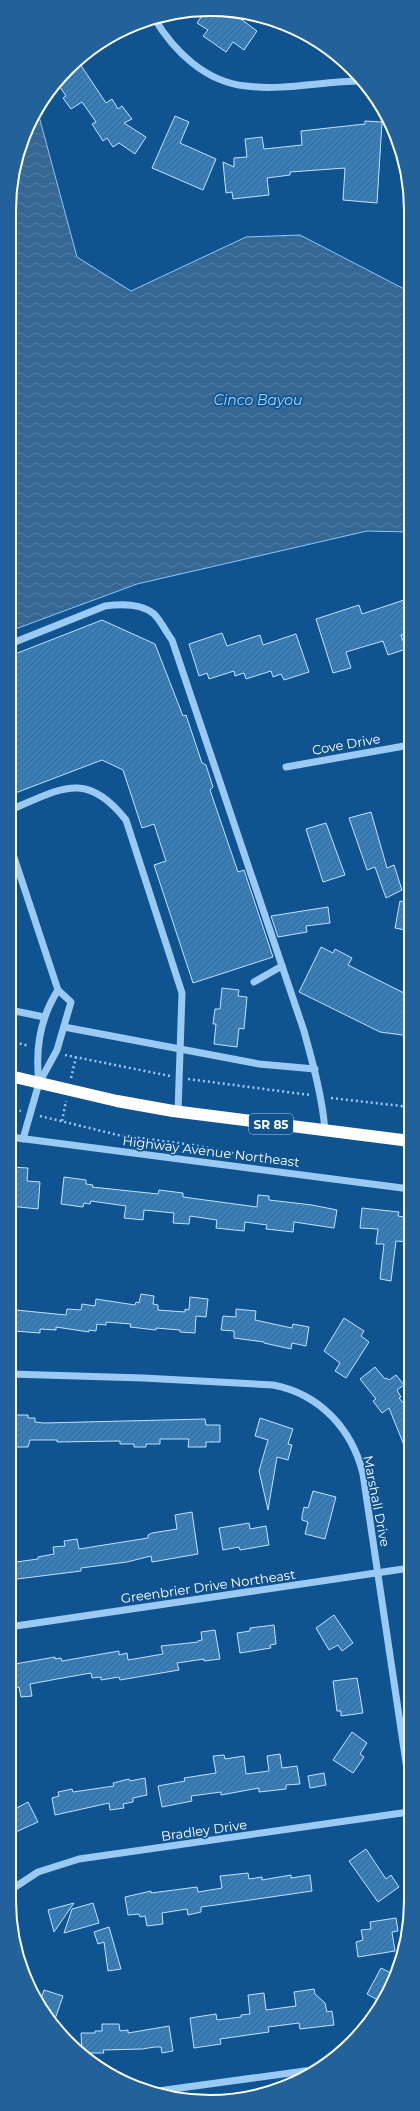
<svg xmlns="http://www.w3.org/2000/svg" width="420" height="2111" viewBox="0 0 420 2111" font-family="Montserrat,sans-serif">
<defs>
<pattern id="water-waves" width="16" height="10" patternUnits="userSpaceOnUse"><rect width="16" height="10" fill="#356794"/><path d="M0 5q4-4 8 0t8 0" fill="none" stroke="#537ea4"/></pattern>
<pattern id="building-hatch" width="6" height="6" patternUnits="userSpaceOnUse"><rect width="6" height="6" fill="#387eb9"/><path d="M-1 1l2-2M0 6l6-6M5 7l2-2" fill="none" stroke="#416888"/></pattern>
</defs>
<rect width="100%" height="100%" fill="#0f5391"/>
<!-- water -->
<path fill="url(#water-waves)" stroke="#8bc7f7" d="M37,109L77,257L131,291L246,237L300,235L410,292V532L367,531L137,584L10,631L11,184Z"/>
<!-- building -->
<g fill="url(#building-hatch)" stroke="#c1e2fe">
<path d="M230,11L257,31L244,50L233,42L226,52L203,36L208,30L197,23L204,13Z"/>
<path d="M78,61L106,103L112,99L118,109L122,106L132,119L124,123L146,137L135,154L119,143L113,147L107,138L103,141L92,124L96,122L82,102L71,109L63,98L66,96L58,84Z"/>
<path d="M175,116L189,122L180,143L216,159L203,190L152,168Z"/>
<path d="M365,121L382,122L377,203L343,200L345,168L290,172V175L267,178L269,195L233,199L232,192L226,193L223,162L234,167V158L247,157L245,139L262,137L264,149L302,145L301,131L365,124Z"/>
<path d="M407,599L410,607V628L404,630L406,634L401,635L406,649L388,655L383,641L346,652L351,668L333,673L316,619L359,605L362,614Z"/>
<path d="M102,620L155,644L183,716L186,715L202,763L206,765L213,787L210,790L238,872L244,870L273,957L193,983L154,865L166,861L154,824L142,828L123,770L102,760L10,795V656Z"/>
<path d="M222,633L227,646L260,635L263,645L296,634L309,672L284,680L281,674L273,677L271,671L246,679L244,673L235,676L234,671L209,679L207,673L199,676L189,644Z"/>
<path d="M371,812L387,868L394,865L402,890L386,898L375,867L367,870L349,818Z"/>
<path d="M326,823L345,875L323,882L306,829Z"/>
<path d="M400,901L410,903V931L395,928Z"/>
<path d="M328,907L330,923L306,926L307,932L278,937L271,916Z"/>
<path d="M321,947L333,953L335,949L352,958L348,965L410,996V1036L380,1032L299,992Z"/>
<path d="M222,988L239,990L238,996L247,997L244,1029L239,1028L237,1047L214,1044L216,1024H213L215,1009H220Z"/>
<path d="M10,1167L28,1168L27,1181L40,1182L38,1209L10,1206Z"/>
<path d="M64,1177L86,1180V1184L93,1185L92,1187L158,1194L159,1190L183,1193V1197L257,1207L258,1195L269,1196V1200L312,1205L337,1210L334,1228L294,1222L293,1232L266,1229L267,1225L245,1222L244,1231L216,1228L217,1220L190,1216L189,1224L173,1223L174,1213L144,1210L143,1220L124,1218L126,1206L91,1201L90,1204L84,1203L83,1207L61,1204Z"/>
<path d="M362,1208L399,1212L398,1216L410,1218V1242L396,1241L391,1281L380,1279L384,1244H376L378,1229L360,1228Z"/>
<path d="M141,1294L154,1296L153,1304L158,1305V1310L185,1312V1309L189,1310L190,1297L208,1299L206,1317L196,1316L195,1333L180,1332V1330L156,1328V1330L130,1327L131,1324L106,1322V1325L97,1324L96,1331L89,1330V1332L56,1327V1330L40,1329V1333L14,1331L16,1310L66,1315L67,1309L81,1310L82,1304L95,1306L96,1299L135,1305L136,1302L139,1303Z"/>
<path d="M236,1309L256,1311L255,1320L292,1328L293,1324L309,1327L306,1346L292,1343L291,1349L264,1343V1342L234,1338V1331L221,1330L223,1316L236,1317Z"/>
<path d="M344,1318L364,1331L361,1336L369,1342L346,1378L335,1371L340,1363L324,1351Z"/>
<path d="M375,1367L385,1379L387,1378L389,1380L396,1375L404,1385L397,1390L401,1397L399,1398L410,1411V1460L389,1408L382,1413L373,1401L376,1399L360,1379Z"/>
<path d="M11,1415H28V1418H35V1422L44,1423L205,1419L206,1425H220V1442H206V1447H188L189,1439H160V1444H146V1447H134V1444H120V1441L57,1442V1440H30L28,1447H11Z"/>
<path d="M260,1418L293,1429L288,1444L292,1445L288,1460L277,1457L268,1510L259,1471L268,1440L255,1436Z"/>
<path d="M313,1491L336,1497L325,1539L305,1534L308,1522L302,1520V1516L304,1507L308,1508Z"/>
<path d="M192,1512L198,1554L152,1562L151,1556L127,1562L81,1568V1571L9,1580V1563L38,1559V1557L54,1554L53,1547L65,1546L64,1541L77,1539L79,1549L148,1538V1535L152,1533L177,1529L175,1515Z"/>
<path d="M249,1523L250,1529L266,1526L269,1545L240,1550L239,1547L223,1550L219,1528Z"/>
<path d="M334,1615L353,1643L342,1651L338,1645L329,1650L316,1628Z"/>
<path d="M274,1625L276,1644L270,1645L271,1648L240,1653L237,1633L250,1631V1628Z"/>
<path d="M215,1630L220,1659L204,1661V1659L177,1663L179,1670L120,1680L119,1677L101,1680V1677L92,1678L91,1673L57,1679L30,1684L32,1696L21,1697L19,1687L9,1689V1665L55,1657V1659L61,1658L62,1661L119,1651V1655L127,1653L128,1660L163,1654L161,1646L198,1642V1641L202,1640L201,1632Z"/>
<path d="M357,1678L363,1713L341,1716V1711H337L333,1681Z"/>
<path d="M352,1732L367,1743L360,1754L364,1757L353,1773L333,1760Z"/>
<path d="M280,1754L282,1768L297,1766L300,1784L286,1785V1789L259,1792V1788L221,1795V1792L191,1796L192,1801L162,1807L158,1786L185,1781L184,1778L216,1773L213,1756L224,1755L225,1759L244,1756L246,1774L269,1771L267,1756Z"/>
<path d="M324,1773L326,1785L310,1788L308,1776Z"/>
<path d="M145,1778L147,1795L133,1798V1802L123,1804L124,1808L110,1810L109,1803L55,1815L52,1798L59,1796L58,1792L72,1789L73,1792L114,1786L113,1783L129,1779L130,1781Z"/>
<path d="M28,1802L38,1822L9,1835V1812Z"/>
<path d="M366,1849L386,1879L391,1875L399,1887L378,1902L349,1861Z"/>
<path d="M248,1873L249,1879L262,1877V1880L291,1875V1878L310,1875L312,1891L216,1905L201,1907V1912L188,1915L187,1909L162,1913L163,1924L147,1926L145,1916L140,1917L139,1914L128,1915L125,1897L151,1891V1893L197,1887L198,1892L222,1888L220,1876Z"/>
<path d="M74,1903L54,1932L48,1910Z"/>
<path d="M93,1903L99,1923L64,1933L72,1909Z"/>
<path d="M396,1918L398,1931L392,1932L395,1951L358,1957L356,1942L363,1940L361,1930L371,1929L370,1922Z"/>
<path d="M109,1927L121,1969L108,1971L104,1942L98,1944L94,1932Z"/>
<path d="M381,1968L395,1975L390,1990L381,2002L367,1994Z"/>
<path d="M314,1989L315,1994L325,2003L327,2012L332,2011L334,2025L300,2029L299,2023L268,2027L269,2032L220,2039L221,2044L194,2048L190,2018L216,2014L217,2020L241,2017V2015L250,2014L248,1995L264,1993L266,2010L296,2006L294,1992Z"/>
<path d="M44,1990L63,1996L54,2022L40,2002Z"/>
<path d="M102,2024H119L120,2031L128,2030V2033L169,2026L173,2051L162,2053L161,2047H155L142,2049L103,2050L104,2053H82L81,2033H95V2031H102Z"/>
</g>
<g fill="none" stroke-linecap="round" stroke-linejoin="round">
<!-- path -->
<g stroke="#9acaf3" stroke-width="2.5" stroke-dasharray="2 3" stroke-linecap="butt">
<path d="M10,1041L29,1046"/>
<path d="M10,1050L12,1042"/>
<path d="M65,1055L170,1076"/>
<path d="M71,1078L76,1057"/>
<path d="M188,1079L310,1095"/>
<path d="M331,1098L410,1107"/>
<path d="M10,1108L21,1111"/>
<path d="M40,1116L118,1135L193,1145L237,1154"/>
<path d="M62,1121L66,1101"/>
</g>
<!-- minor -->
<g stroke="#9acaf3" stroke-width="7">
<path d="M154,18C174,51 205,82 246,86C284,91 323,81 361,81"/>
<path d="M10,644L105,606C121,604 141,603 154,614C161,621 166,632 172,640L304,1031C313,1064 322,1096 325,1130"/>
<path d="M286,767L410,745"/>
<path d="M10,810C61,789 86,769 126,820L182,993L178,1112"/>
<path d="M10,845L58,990L71,1002L57,1050L39,1083L23,1139"/>
<path d="M254,982L282,966"/>
<path d="M10,1010L44,1017"/>
<path d="M64,1027L259,1064L315,1069"/>
<path d="M39,1083C35,1050 40,1018 58,990"/>
<path d="M10,1137L410,1189"/>
<path d="M10,1374L143,1378L273,1385C320,1394 352,1429 363,1474L409,1783"/>
<path d="M9,1627L410,1568"/>
<path d="M9,1891L38,1872L79,1859L409,1812"/>
<path d="M158,2091L312,2070"/>
</g>
<!-- highway -->
<path stroke="#fff" stroke-width="12" d="M10,1076L117,1101L173,1111L410,1141"/>
</g>
<g text-anchor="middle" dominant-baseline="central" stroke-width="3.5" stroke-linejoin="round" paint-order="stroke">
<!-- shield labels -->
<rect fill="#0f5391" stroke="#b7cbde" stroke-width="1" x="249" y="1114" width="44" height="20" rx="3"/>
<g font-size="12" font-weight="bold" fill="#fff">
<text x="271" y="1124">SR 85</text>
</g>
<!-- street labels -->
<g font-size="13" fill="#fff" stroke="#0f5391">
<text transform="translate(346 744) rotate(-10)">Cove Drive</text>
<text transform="translate(211 1151) rotate(7)">Highway Avenue Northeast</text>
<text transform="translate(377 1501) rotate(79)">Marshall Drive</text>
<text transform="translate(208 1586) rotate(-8)">Greenbrier Drive Northeast</text>
<text transform="translate(204 1830) rotate(-8)">Bradley Drive</text>
</g>
<!-- water labels -->
<g font-size="14" font-style="italic" fill="#a6d4fa" stroke="#0f5391">
<text x="258" y="400">Cinco Bayou</text>
</g>
</g>
<!-- crop -->
<path d="M0 0H420V2111H0ZM210 16H210A194 194 0 0 1 404 210V1901A194 194 0 0 1 210 2095H210A194 194 0 0 1 16 1901V210A194 194 0 0 1 210 16Z" fill="#22619a" fill-rule="evenodd"/>
<path fill="none" stroke="#fff" stroke-width="2" d="M210 16H210A194 194 0 0 1 404 210V1901A194 194 0 0 1 210 2095H210A194 194 0 0 1 16 1901V210A194 194 0 0 1 210 16Z"/>
</svg>
